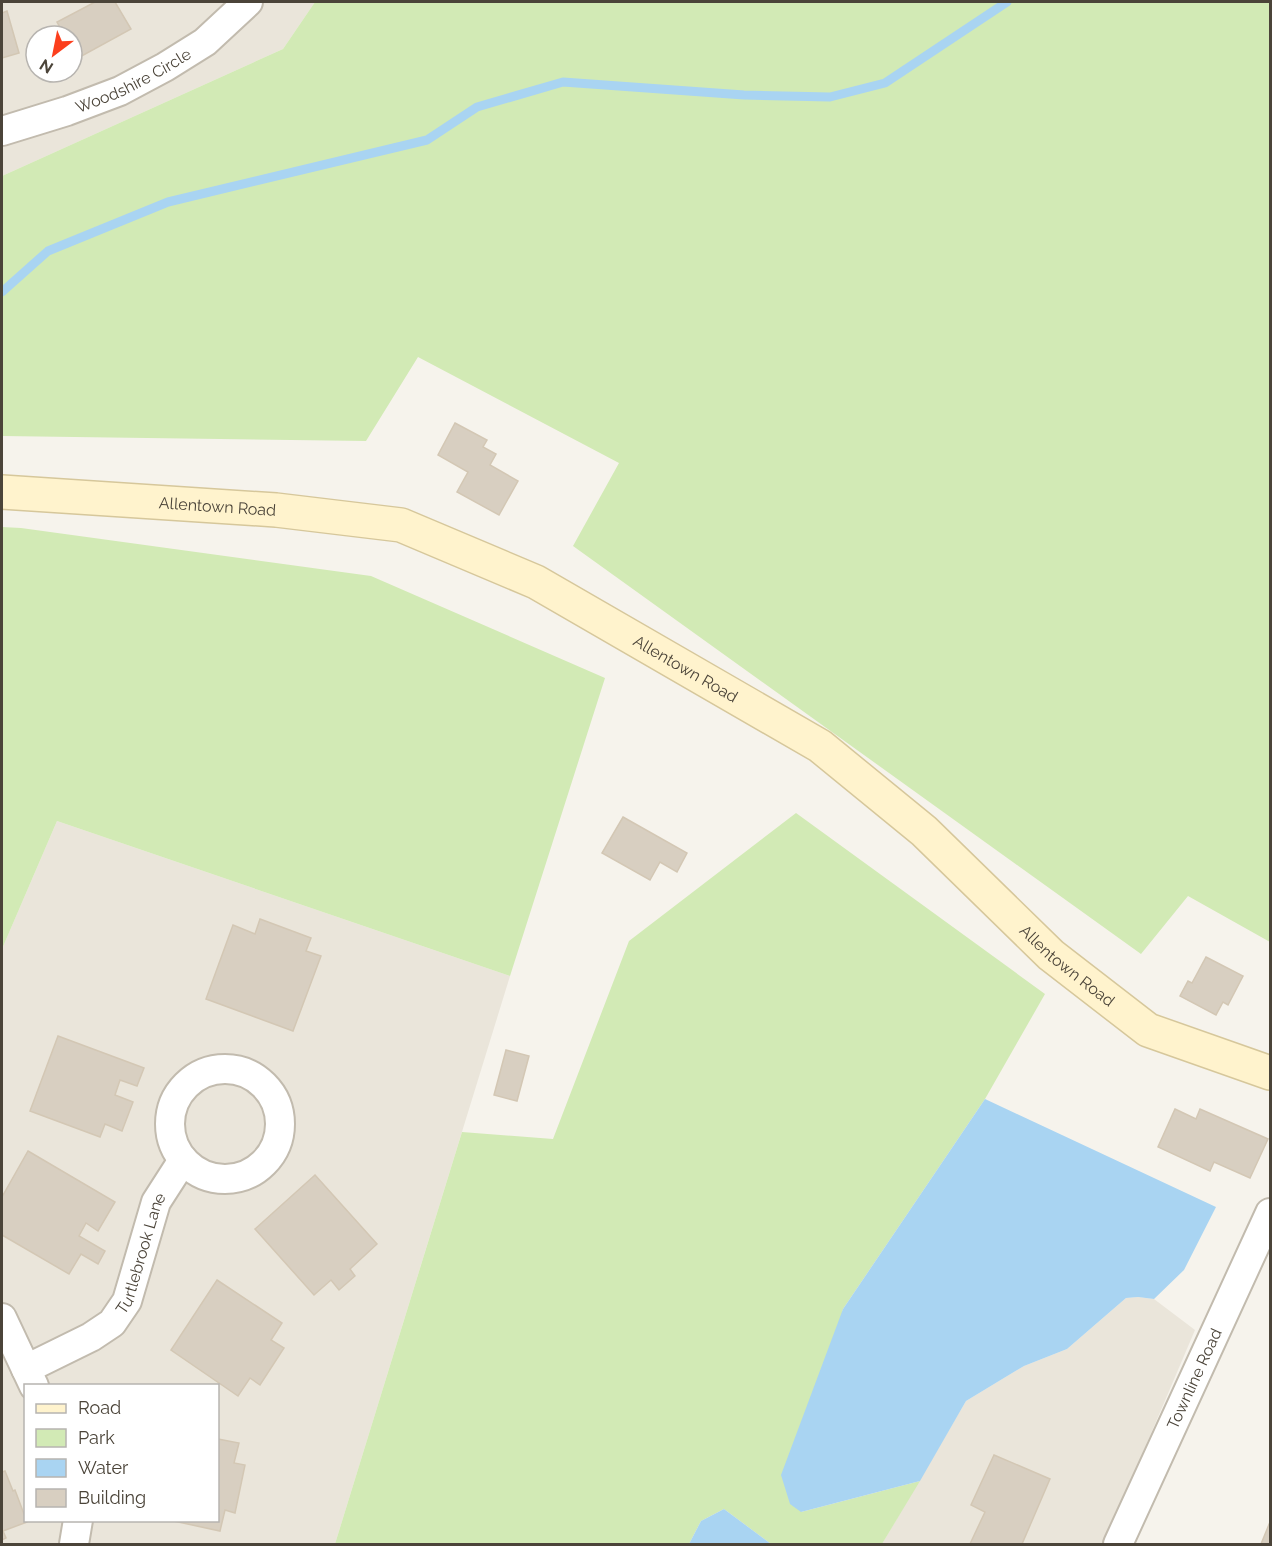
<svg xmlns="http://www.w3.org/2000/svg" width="1272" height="1546" viewBox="0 0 1272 1546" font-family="Raleway,sans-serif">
<rect width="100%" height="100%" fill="#f6f3ec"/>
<!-- residential -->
<g fill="#eae5da" fill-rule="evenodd">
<path d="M2,2H315L283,49L2,176ZM36,36H72V72H36Z"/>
<path d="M57,821L510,976L335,1544H2V949ZM26,1386H218V1520H26Z"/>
<path d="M1138,1297L1154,1299L1195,1330L1104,1544H882L966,1401L1024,1366L1067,1349L1126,1298Z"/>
</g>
<!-- green -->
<g fill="#d2eab5">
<path d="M315,2H1270V942L1188,896L1141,954L573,546L619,463L418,357L366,441L2,436V176L283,49Z"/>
<path d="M2,527L21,528L371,576L605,678L510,976L57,821L2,949Z"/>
<path d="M796,813L1045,994L985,1099L843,1309L801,1512L920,1481L882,1544H771L724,1509L701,1521L689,1544H335L462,1132L553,1139L629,941Z"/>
</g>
<!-- water -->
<g fill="#a9d4f2">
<path d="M985,1099L1216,1207L1184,1270L1154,1299L1138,1297L1126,1298L1067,1349L1024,1366L966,1401L920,1481L801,1512L790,1504L781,1475L843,1309Z"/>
<path d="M724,1509L771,1544H689L701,1521Z"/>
</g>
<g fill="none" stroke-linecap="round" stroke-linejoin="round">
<!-- stream -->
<path stroke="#a9d4f2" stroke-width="9" d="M2,292L48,251L168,202L427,140L477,107L563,82L744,95L830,97L885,83L1007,2"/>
</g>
<!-- building -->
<g fill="#d8cfc1" stroke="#d3c7b4" stroke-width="1.5">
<path d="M95,2H115L131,29L78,58L72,48V36H65L57,22Z"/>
<path d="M7,11L19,53L2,58V13Z"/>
<path d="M455,423L487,440L483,447L496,454L490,465L518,481L499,515L457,492L468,472L438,455Z"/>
<path d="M623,817L687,853L677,872L660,862L650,880L602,853Z"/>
<path d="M260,919L311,938L306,951L321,956L293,1031L206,999L233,925L255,934Z"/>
<path d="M1206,957L1243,976L1228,1005L1223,1002L1216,1015L1180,996L1188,981L1192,983Z"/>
<path d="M58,1036L144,1068L137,1086L120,1080L115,1095L133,1102L122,1131L105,1124L100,1137L30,1111Z"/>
<path d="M506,1050L529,1056L517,1101L494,1095Z"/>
<path d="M1175,1109L1196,1119L1200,1109L1268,1139L1250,1178L1214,1162L1210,1171L1158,1147Z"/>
<path d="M28,1151L115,1202L98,1231L86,1223L79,1236L105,1251L98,1264L81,1254L69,1274L2,1235V1197Z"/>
<path d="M315,1175L377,1244L350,1269L355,1276L339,1290L331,1280L314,1295L255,1229Z"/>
<path d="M217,1280L282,1323L271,1340L284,1348L260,1385L250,1378L238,1396L171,1350Z"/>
<path d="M218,1439L239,1443L234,1463L245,1465L235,1513L225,1510L220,1531L169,1520H218Z"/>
<path d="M994,1455L1050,1479L1022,1544H970L985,1512L971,1505Z"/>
<path d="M5,1471L13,1491L15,1490L27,1522L3,1531L6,1538L2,1540V1472Z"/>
<path d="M1270,1522V1544H1261Z"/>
</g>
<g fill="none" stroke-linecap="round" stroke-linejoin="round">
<!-- street casing -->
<g stroke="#c2bbae" stroke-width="32">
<g id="street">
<path id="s1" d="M2,131L67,111L120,91L165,67L205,42L248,2"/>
<circle cx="225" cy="1124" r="55"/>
<path d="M2,1318L34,1386"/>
<path id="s2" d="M26,1369L91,1337L112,1323L127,1301L156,1202L183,1160"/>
<path d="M74,1544L78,1520"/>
<path id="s3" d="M1118,1544L1270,1213"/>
</g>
</g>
<!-- secondary casing -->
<g stroke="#d6c79b" stroke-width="36">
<g id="secondary">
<path id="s4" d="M2,492L276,510L401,525L536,582L820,746L924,831L1051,955L1148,1030L1270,1073"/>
</g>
</g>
<!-- street -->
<use href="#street" stroke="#fff" stroke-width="28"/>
<!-- secondary -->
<use href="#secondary" stroke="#fff3cd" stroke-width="33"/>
</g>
<g text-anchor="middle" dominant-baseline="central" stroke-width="4.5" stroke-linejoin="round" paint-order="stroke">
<!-- street labels -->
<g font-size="16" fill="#4b4439" stroke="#fff">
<text stroke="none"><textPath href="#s1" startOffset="141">Woodshire Circle</textPath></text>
<text stroke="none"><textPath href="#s4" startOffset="216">Allentown Road</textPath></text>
<text stroke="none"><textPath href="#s4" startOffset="720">Allentown Road</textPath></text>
<text stroke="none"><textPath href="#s4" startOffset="1206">Allentown Road</textPath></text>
<text stroke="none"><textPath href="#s2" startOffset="174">Turtlebrook Lane</textPath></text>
<text stroke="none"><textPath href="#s3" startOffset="182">Townline Road</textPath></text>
</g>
</g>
<!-- border -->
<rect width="1272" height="1546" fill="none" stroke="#4b4439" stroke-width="6"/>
<!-- legend -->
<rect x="24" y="1384" width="195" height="138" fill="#ffffff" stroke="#b7b4b0" stroke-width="1.5"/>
<rect x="36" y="1404" width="30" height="9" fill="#fff3cd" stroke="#b7b4b0" stroke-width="1.5"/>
<text x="78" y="1414" font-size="18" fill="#4b4439">Road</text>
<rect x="36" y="1429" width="30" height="18" fill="#d2eab5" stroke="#b7b4b0" stroke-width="1.5"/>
<text x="78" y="1444" font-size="18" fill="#4b4439">Park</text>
<rect x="36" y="1459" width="30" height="18" fill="#a9d4f2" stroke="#b7b4b0" stroke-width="1.5"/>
<text x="78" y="1474" font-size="18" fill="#4b4439">Water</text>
<rect x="36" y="1489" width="30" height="18" fill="#d8cfc1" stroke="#b7b4b0" stroke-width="1.5"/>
<text x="78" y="1504" font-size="18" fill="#4b4439">Building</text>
<!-- north arrow -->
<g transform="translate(54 54) rotate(212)"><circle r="28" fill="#ffffff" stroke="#b7b4b0" stroke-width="1.5"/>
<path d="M0-4.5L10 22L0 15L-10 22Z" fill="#fc3f1d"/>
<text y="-9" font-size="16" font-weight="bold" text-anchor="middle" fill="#4b4439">N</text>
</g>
</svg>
